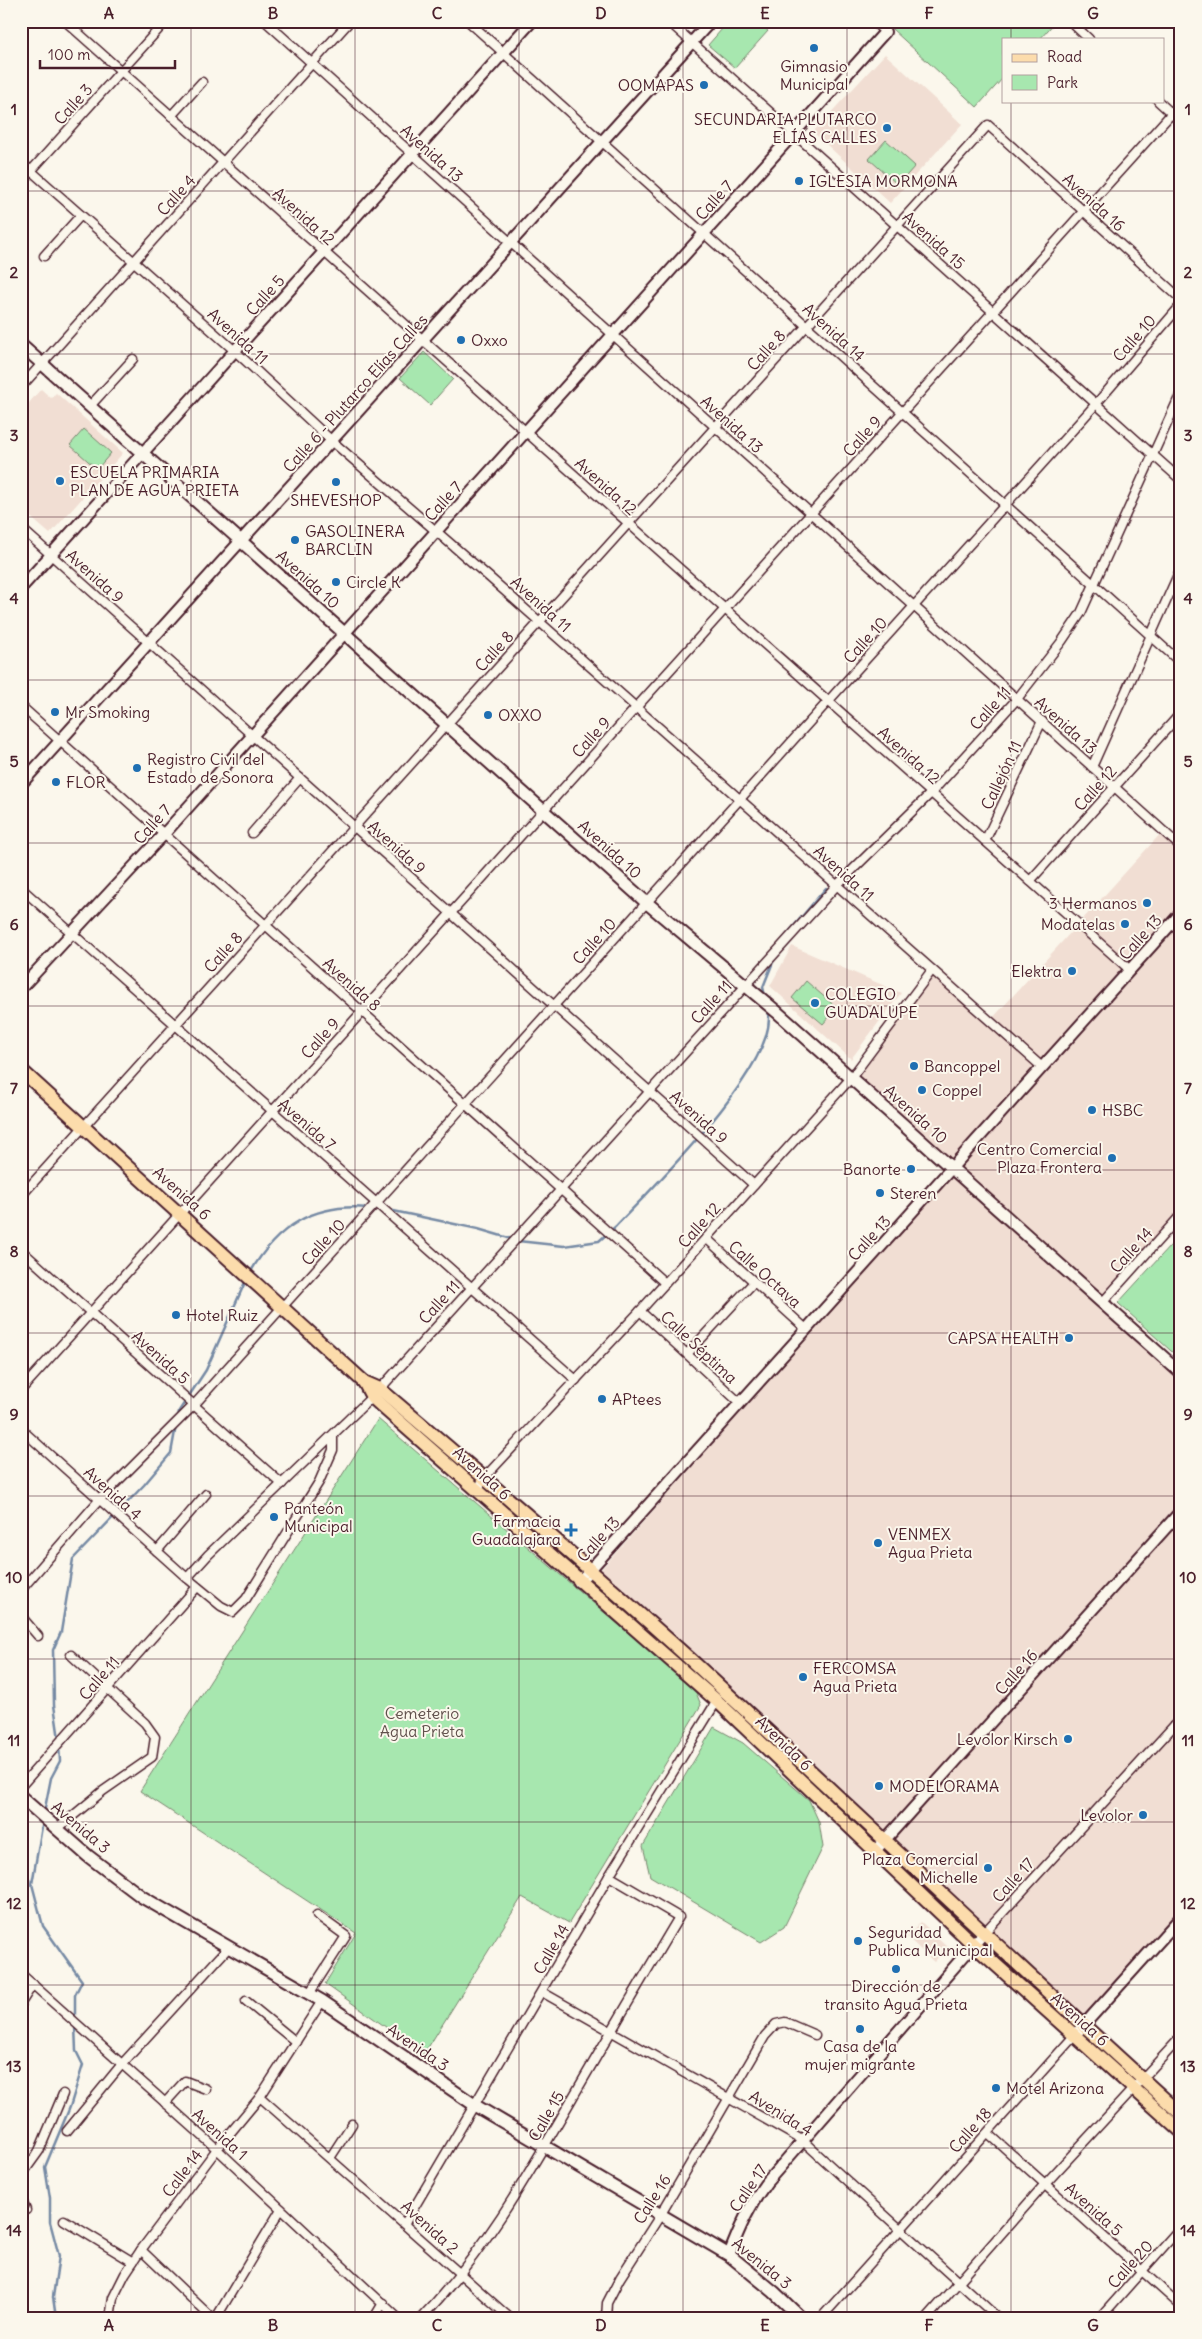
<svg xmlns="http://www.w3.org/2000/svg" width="1202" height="2339" viewBox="0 0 1202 2339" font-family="Delius,sans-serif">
<rect width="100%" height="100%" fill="#fbf7ec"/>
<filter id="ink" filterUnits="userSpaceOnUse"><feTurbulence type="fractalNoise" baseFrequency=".02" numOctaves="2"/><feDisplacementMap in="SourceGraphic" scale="10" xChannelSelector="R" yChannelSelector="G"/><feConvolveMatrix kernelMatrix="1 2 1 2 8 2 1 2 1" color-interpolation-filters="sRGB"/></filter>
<g filter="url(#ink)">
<!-- built -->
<g fill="#f1ded3">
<path d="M885,54L962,124L890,203L813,132Z"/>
<path d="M41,389L51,398L56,393L123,453L50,534L21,509V412Z"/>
<path d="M1163,831L1181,847V1215L1102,1303L851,1078L932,970L990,1021Z"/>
<path d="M792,946L901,993L851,1059L770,986Z"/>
<path d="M950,1175L1181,1381V1911L1084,2017L599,1572Z"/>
<path d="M921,1922L948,1947L934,1962L907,1937Z"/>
</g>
<!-- green -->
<g fill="#a7e7af" stroke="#78836d">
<path d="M729,21H762L760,24L768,31L735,68L708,45Z"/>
<path d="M899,21H1056L1040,39H1003V78L977,107L892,29Z"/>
<path d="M886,140L915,166L898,185L869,159Z"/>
<path d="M424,352L453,379L430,405L400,378Z"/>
<path d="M84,429L111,453L97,469L70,445Z"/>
<path d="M806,981L837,1008L823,1024L792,998Z"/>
<path d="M1181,1234V1360L1118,1303Z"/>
<path d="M378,1419L695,1690L701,1705L569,1923L522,1897L424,2054L325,1984L356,1933L140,1791Z"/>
<path d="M714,1727L743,1743L809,1800L819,1822L823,1847L784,1927L761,1942L650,1876L643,1846Z"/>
</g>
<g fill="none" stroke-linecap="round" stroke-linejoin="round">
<!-- stream -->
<g stroke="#768aa4" stroke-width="2.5">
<path d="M782,940L826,888"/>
<path d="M765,996L763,987L775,957"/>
<path d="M389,1210L478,1229L512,1239"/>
<path d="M518,1241L564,1246L599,1241L616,1226C652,1188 781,1062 768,1011"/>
<path d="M250,1273C277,1226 314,1203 368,1208"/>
<path d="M178,1418L179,1411L206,1370L246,1280"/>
<path d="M59,1739L54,1705L53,1650L61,1632L73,1559L144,1485L171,1453L176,1426"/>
<path d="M44,1813L51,1778L60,1761L59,1746"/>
<path d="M43,1821L32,1884L43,1926L82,1981L75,1995V2019"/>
<path d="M56,2318L53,2297L59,2256L50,2222V2198L45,2167L70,2107L83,2065L76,2051L75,2025"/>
</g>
<!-- minor casing -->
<g stroke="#4a1f2b" stroke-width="11">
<g id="minor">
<path d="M65,21L1130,970"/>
<path d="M265,21L1181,847"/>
<path d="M468,21L1181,663"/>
<path d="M668,21L1181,480"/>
<path d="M873,21L885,32"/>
<path d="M1070,21L1089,39"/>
<path d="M1158,101L1181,122"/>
<path d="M171,116L202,82"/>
<path d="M21,162L235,351L333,442L489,577L1042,1067"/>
<path d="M21,182L166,21"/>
<path d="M44,256L81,215"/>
<path d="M21,387L350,21"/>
<path d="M90,406L133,359"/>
<path d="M21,528L754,1185"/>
<path d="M21,706L665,1283"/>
<path d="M1092,767L1181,568"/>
<path d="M252,833L300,778"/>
<path d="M985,841L1042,721"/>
<path d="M1030,881L1181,713"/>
<path d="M21,888L576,1380"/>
<path d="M21,1196L988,125L1181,299"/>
<path d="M706,1238L806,1329"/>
<path d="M21,1250L282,1484"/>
<path d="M1102,1303L1181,1215"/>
<path d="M640,1311L740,1403"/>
<path d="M687,1354L754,1282"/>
<path d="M21,1390L1181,103"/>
<path d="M21,1429L187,1578L221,1606L233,1612L246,1599L319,1482L333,1450V1436"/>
<path d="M477,1491L484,1478L640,1311L851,1078L932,970"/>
<path d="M157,1551L206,1494"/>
<path d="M187,1578L208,1555L380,1389L837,885L931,793L1017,699L1062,641L1081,613L1181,393"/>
<path d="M21,1590L100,1499L194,1405L1096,404L1181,305"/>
<path d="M21,1616L38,1636"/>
<path d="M21,1786L197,1587"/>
<path d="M57,1829L103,1791L152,1757L155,1737L145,1723L71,1655"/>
<path d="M983,1934L1181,1718"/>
<path d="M21,1974L217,2149L398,2318"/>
<path d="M542,1992L802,2140L998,2318"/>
<path d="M309,1994L346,1936L317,1915"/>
<path d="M246,2001L296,2042"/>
<path d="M21,2003L33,1984"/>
<path d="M260,2097L510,2318"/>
<path d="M165,2103L185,2081L206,2089"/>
<path d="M67,2131L122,2064L229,1947"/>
<path d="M988,2133L1181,2306"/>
<path d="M330,2158L352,2124"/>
<path d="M21,2176L39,2151L63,2094"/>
<path d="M21,2198L26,2210"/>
<path d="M64,2220L133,2262"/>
<path d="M405,2223L609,1876L718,1699"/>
<path d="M141,2250L212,2318"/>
<path d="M110,2318L113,2298L125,2274L141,2250L217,2149L260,2097L322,2001"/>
<path d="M216,2318L281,2209"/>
<path d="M374,2318L383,2303"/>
<path d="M421,2318C484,2253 528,2175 573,2097C608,2037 643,1977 679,1917L609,1876"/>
<path d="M606,2318L607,2303L620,2278L661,2214L765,2036L776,2024L785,2022L815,2035"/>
<path d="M821,2318L1074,2036"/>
<path d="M927,2318L1045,2184L1181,2037"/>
<path d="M1100,2318L1181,2227"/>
</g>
</g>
<!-- tertiary casing -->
<g stroke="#4a1f2b" stroke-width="14">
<g id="tertiary">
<path d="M21,588L532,21"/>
<path d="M21,784L711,21"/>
<path d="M21,988L164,834L885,32"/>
<path d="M579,1582L1181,913"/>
<path d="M874,1852L1181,1511"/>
<path d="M1074,2036L1181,1917"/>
<path d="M729,2255C739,2229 749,2206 766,2183L983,1934"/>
</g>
</g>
<!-- secondary casing -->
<g stroke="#4a1f2b" stroke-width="15">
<g id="secondary">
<path d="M21,345L647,903L777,1012L1181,1373"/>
<path d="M21,1797L88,1856L142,1897L322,2001L476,2106L729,2255L774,2292L801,2318"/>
</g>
</g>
<!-- primary casing -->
<g stroke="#4a1f2b" stroke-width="16">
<g id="primary">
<path d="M21,1070L364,1382L380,1389C485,1478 589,1568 691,1660C855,1811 1016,1965 1181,2114"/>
<path d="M364,1382L372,1397L384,1408L717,1701L975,1946L1181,2131"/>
</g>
</g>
<!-- minor -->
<use href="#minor" stroke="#fbf7ec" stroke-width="8"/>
<!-- tertiary -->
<use href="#tertiary" stroke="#fbf7ec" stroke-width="10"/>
<!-- secondary -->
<use href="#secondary" stroke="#fbf7ec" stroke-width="11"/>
<!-- primary -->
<use href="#primary" stroke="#fcdcac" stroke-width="12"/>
</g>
</g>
<!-- grid -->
<path fill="none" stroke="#4a1f2b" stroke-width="1" stroke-opacity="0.55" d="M191,21V2318M355,21V2318M519,21V2318M683,21V2318M847,21V2318M1011,21V39M1011,101V2318M21,191H1181M21,354H1181M21,517H1181M21,680H1181M21,843H1181M21,1006H1181M21,1170H1181M21,1333H1181M21,1496H1181M21,1659H1181M21,1822H1181M21,1985H1181M21,2148H1181"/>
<!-- markers -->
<g fill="#1f6fb2" stroke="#fbf7ec" stroke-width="2">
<circle cx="814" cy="48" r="5"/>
<circle cx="704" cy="85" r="5"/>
<circle cx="887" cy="128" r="5"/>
<circle cx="799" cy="181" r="5"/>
<circle cx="461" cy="340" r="5"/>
<circle cx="60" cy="481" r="5"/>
<circle cx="336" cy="482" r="5"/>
<circle cx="295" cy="540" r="5"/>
<circle cx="336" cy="582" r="5"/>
<circle cx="55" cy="712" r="5"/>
<circle cx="488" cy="715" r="5"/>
<circle cx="137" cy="768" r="5"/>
<circle cx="56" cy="782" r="5"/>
<circle cx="1147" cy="903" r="5"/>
<circle cx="1125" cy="924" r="5"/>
<circle cx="1072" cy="971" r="5"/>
<circle cx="815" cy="1003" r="5"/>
<circle cx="914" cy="1066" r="5"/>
<circle cx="922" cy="1090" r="5"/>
<circle cx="1092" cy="1110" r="5"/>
<circle cx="1112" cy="1158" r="5"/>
<circle cx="911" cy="1169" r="5"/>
<circle cx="880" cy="1193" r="5"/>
<circle cx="176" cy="1315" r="5"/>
<circle cx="1069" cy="1338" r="5"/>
<circle cx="602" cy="1399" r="5"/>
<circle cx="274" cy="1517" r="5"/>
<path d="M568.5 1522.5h5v5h5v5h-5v5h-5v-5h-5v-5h5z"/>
<circle cx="878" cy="1543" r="5"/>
<circle cx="803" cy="1677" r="5"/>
<circle cx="1068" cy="1739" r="5"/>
<circle cx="879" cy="1786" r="5"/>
<circle cx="1143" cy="1815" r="5"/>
<circle cx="988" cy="1868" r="5"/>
<circle cx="858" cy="1941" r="5"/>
<circle cx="896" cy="1969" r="5"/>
<circle cx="860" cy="2029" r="5"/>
<circle cx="996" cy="2088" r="5"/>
</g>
<g text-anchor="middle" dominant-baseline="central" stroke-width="4" stroke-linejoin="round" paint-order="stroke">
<!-- poi labels -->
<g font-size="16" fill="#4a1f2b" stroke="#fbf7ec" text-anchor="start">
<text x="814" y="66" text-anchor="middle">Gimnasio<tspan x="814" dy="18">Municipal</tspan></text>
<text x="694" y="85" text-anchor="end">OOMAPAS</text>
<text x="877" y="119" text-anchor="end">SECUNDARIA PLUTARCO<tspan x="877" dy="18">ELÍAS CALLES</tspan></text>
<text x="809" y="181">IGLESIA MORMONA</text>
<text x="471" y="340">Oxxo</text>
<text x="70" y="472">ESCUELA PRIMARIA<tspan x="70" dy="18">PLAN DE AGUA PRIETA</tspan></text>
<text x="336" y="500" text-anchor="middle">SHEVESHOP</text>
<text x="305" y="531">GASOLINERA<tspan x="305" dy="18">BARCLIN</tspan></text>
<text x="346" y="582">Circle K</text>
<text x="65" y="712">Mr Smoking</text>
<text x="498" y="715">OXXO</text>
<text x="147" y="759">Registro Civil del<tspan x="147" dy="18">Estado de Sonora</tspan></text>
<text x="66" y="782">FLOR</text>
<text x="1137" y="903" text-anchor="end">3 Hermanos</text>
<text x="1115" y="924" text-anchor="end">Modatelas</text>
<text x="1062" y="971" text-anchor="end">Elektra</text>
<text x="825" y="994">COLEGIO<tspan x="825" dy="18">GUADALUPE</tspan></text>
<text x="924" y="1066">Bancoppel</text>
<text x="932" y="1090">Coppel</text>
<text x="1102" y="1110">HSBC</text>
<text x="1102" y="1149" text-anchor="end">Centro Comercial<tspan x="1102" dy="18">Plaza Frontera</tspan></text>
<text x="901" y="1169" text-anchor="end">Banorte</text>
<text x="890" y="1193">Steren</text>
<text x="186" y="1315">Hotel Ruiz</text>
<text x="1059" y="1338" text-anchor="end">CAPSA HEALTH</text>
<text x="612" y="1399">APtees</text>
<text x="284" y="1508">Panteón<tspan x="284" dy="18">Municipal</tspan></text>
<text x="561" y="1521" text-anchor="end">Farmacia<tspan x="561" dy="18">Guadalajara</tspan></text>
<text x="888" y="1534">VENMEX<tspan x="888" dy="18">Agua Prieta</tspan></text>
<text x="813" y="1668">FERCOMSA<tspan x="813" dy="18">Agua Prieta</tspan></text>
<text x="1058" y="1739" text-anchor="end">Levolor Kirsch</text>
<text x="889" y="1786">MODELORAMA</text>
<text x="1133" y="1815" text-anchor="end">Levolor</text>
<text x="978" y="1859" text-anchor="end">Plaza Comercial<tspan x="978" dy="18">Michelle</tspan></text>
<text x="868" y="1932">Seguridad<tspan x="868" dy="18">Publica Municipal</tspan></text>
<text x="896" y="1986" text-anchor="middle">Dirección de<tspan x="896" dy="18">transito Agua Prieta</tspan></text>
<text x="860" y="2046" text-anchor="middle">Casa de la<tspan x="860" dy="18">mujer migrante</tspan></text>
<text x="1006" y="2088">Motel Arizona</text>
</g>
<!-- street labels -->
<g font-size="16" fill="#4a1f2b" stroke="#fbf7ec">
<text transform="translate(73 104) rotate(-48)">Calle 3</text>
<text transform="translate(432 153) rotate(42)">Avenida 13</text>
<text transform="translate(176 195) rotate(-48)">Calle 4</text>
<text transform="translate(714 200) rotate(-48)">Calle 7</text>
<text transform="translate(1094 202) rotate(42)">Avenida 16</text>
<text transform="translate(304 216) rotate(42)">Avenida 12</text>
<text transform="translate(934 240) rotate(42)">Avenida 15</text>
<text transform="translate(265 295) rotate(-48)">Calle 5</text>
<text transform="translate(834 332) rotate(42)">Avenida 14</text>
<text transform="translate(238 336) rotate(42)">Avenida 11</text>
<text transform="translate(1134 338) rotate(-49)">Calle 10</text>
<text transform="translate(766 350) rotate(-48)">Calle 8</text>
<text transform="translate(355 393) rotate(-48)">Calle 6 - Plutarco Elías Calles</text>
<text transform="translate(732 424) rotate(42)">Avenida 13</text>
<text transform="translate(862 436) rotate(-48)">Calle 9</text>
<text transform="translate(606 486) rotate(42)">Avenida 12</text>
<text transform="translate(443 501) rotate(-48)">Calle 7</text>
<text transform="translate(95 576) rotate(42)">Avenida 9</text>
<text transform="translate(308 579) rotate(42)">Avenida 10</text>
<text transform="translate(541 604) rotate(42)">Avenida 11</text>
<text transform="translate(865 640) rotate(-48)">Calle 10</text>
<text transform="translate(494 651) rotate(-48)">Calle 8</text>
<text transform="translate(990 708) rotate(-48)">Calle 11</text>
<text transform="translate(1066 725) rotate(42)">Avenida 13</text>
<text transform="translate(591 737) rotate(-48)">Calle 9</text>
<text transform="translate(909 755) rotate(42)">Avenida 12</text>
<text transform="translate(1001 775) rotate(-65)">Callejón 11</text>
<text transform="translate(1095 788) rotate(-48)">Calle 12</text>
<text transform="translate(152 824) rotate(-48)">Calle 7</text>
<text transform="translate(397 847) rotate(42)">Avenida 9</text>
<text transform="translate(610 849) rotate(42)">Avenida 10</text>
<text transform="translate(844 873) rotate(42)">Avenida 11</text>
<text transform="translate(1140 937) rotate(-48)">Calle 13</text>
<text transform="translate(594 941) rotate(-48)">Calle 10</text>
<text transform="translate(223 952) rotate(-48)">Calle 8</text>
<text transform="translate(352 984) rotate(42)">Avenida 8</text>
<text transform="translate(711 1002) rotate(-48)">Calle 11</text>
<text transform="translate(320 1038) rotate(-48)">Calle 9</text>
<text transform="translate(916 1114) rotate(42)">Avenida 10</text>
<text transform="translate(699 1117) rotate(42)">Avenida 9</text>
<text transform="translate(307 1124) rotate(41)">Avenida 7</text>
<text transform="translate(182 1193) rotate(42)">Avenida 6</text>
<text transform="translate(699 1225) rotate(-48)">Calle 12</text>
<text transform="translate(869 1238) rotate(-48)">Calle 13</text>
<text transform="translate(323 1242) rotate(-48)">Calle 10</text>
<text transform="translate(1131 1250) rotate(-48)">Calle 14</text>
<text transform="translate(765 1274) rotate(42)">Calle Octava</text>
<text transform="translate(439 1302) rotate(-48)">Calle 11</text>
<text transform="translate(699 1347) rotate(43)">Calle Séptima</text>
<text transform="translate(161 1357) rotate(42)">Avenida 5</text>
<text transform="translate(482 1473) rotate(42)">Avenida 6</text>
<text transform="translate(113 1493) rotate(42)">Avenida 4</text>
<text transform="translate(598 1539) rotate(-48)">Calle 13</text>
<text transform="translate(1016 1672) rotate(-48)">Calle 16</text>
<text transform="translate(99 1678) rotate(-49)">Calle 11</text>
<text transform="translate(784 1743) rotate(44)">Avenida 6</text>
<text transform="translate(81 1827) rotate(40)">Avenida 3</text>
<text transform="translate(1013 1880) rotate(-48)">Calle 17</text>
<text transform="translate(551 1949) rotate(-60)">Calle 14</text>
<text transform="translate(1080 2019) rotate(42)">Avenida 6</text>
<text transform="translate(418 2047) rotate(34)">Avenida 3</text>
<text transform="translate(781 2113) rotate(32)">Avenida 4</text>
<text transform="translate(546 2116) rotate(-60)">Calle 15</text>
<text transform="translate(970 2130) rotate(-48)">Calle 18</text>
<text transform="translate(220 2134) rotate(42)">Avenida 1</text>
<text transform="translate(182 2173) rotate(-53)">Calle 14</text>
<text transform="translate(748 2188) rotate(-56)">Calle 17</text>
<text transform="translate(652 2199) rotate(-58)">Calle 16</text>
<text transform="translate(1094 2209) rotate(42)">Avenida 5</text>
<text transform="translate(430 2227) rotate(42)">Avenida 2</text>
<text transform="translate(762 2263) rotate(39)">Avenida 3</text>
<text transform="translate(1130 2264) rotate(-48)">Calle 20</text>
</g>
<!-- park labels -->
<g font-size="16" fill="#61514c" stroke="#fbf7ec">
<text x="422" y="1713">Cemeterio<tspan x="422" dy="18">Agua Prieta</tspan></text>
</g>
</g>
<!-- margin -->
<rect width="1202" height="2339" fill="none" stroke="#fbf7ec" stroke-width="55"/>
<!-- legend -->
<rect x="1002" y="38" width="162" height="65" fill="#fbf7ec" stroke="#b4a19f"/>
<rect x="1012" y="54" width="25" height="8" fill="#fcdcac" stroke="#b4a19f"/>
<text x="1047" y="62" font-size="15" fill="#4a1f2b">Road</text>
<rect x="1012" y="75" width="25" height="15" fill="#a7e7af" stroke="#b4a19f"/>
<text x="1047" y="88" font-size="15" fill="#4a1f2b">Park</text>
<!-- scale -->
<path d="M40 60v8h135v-8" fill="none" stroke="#4a1f2b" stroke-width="2.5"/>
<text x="48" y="60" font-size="15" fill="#4a1f2b" stroke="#fbf7ec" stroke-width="4" paint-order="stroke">100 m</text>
<rect x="28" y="28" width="1146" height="2284" fill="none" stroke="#4a1f2b" stroke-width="2"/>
<g font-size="16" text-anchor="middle" font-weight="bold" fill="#4a1f2b">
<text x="109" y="19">A</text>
<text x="273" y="19">B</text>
<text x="437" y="19">C</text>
<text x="601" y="19">D</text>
<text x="765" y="19">E</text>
<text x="929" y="19">F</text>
<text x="1093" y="19">G</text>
<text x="14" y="115">1</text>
<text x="1188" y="115">1</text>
<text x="14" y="278">2</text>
<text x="1188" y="278">2</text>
<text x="14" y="441">3</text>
<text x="1188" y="441">3</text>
<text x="14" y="604">4</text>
<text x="1188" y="604">4</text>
<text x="14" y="767">5</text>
<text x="1188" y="767">5</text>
<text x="14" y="930">6</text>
<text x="1188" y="930">6</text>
<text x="14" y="1094">7</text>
<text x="1188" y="1094">7</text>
<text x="14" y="1257">8</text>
<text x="1188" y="1257">8</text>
<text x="14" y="1420">9</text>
<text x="1188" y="1420">9</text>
<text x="14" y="1583">10</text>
<text x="1188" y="1583">10</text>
<text x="14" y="1746">11</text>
<text x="1188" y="1746">11</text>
<text x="14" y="1909">12</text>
<text x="1188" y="1909">12</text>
<text x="14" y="2072">13</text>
<text x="1188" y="2072">13</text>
<text x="14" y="2236">14</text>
<text x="1188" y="2236">14</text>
<text x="109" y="2331">A</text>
<text x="273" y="2331">B</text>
<text x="437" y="2331">C</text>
<text x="601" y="2331">D</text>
<text x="765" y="2331">E</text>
<text x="929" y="2331">F</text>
<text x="1093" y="2331">G</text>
</g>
</svg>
